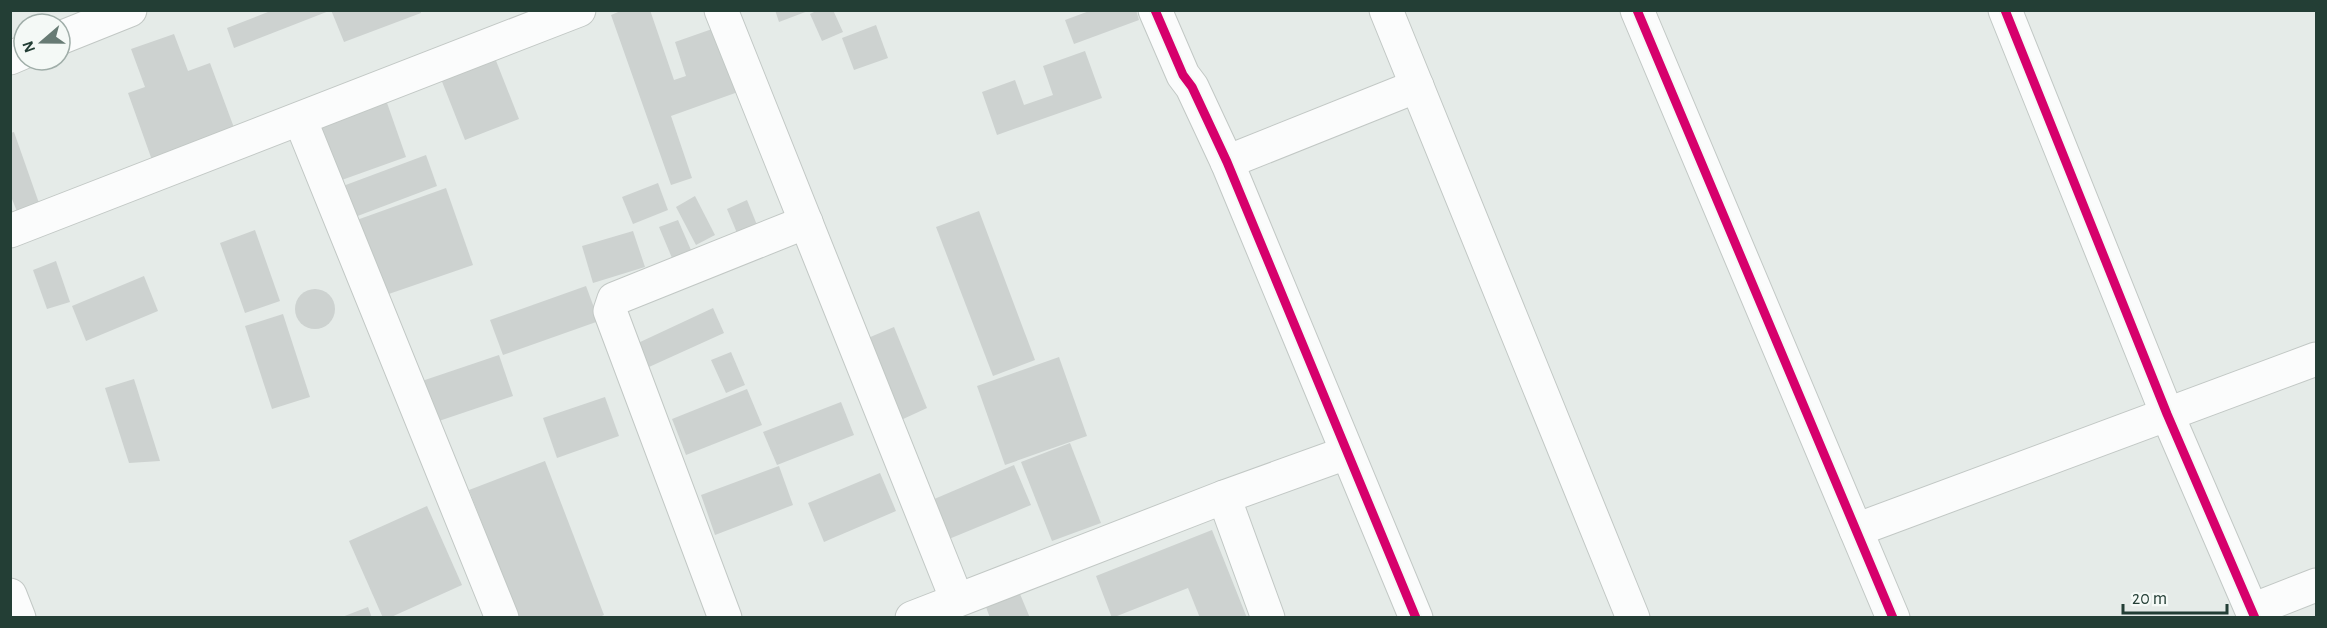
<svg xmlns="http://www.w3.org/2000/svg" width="2327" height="628" viewBox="0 0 2327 628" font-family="'Alegreya Sans',sans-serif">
<rect width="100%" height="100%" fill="#e5ebe8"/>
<!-- building -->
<g fill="#cdd2d0">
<path d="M273,10H328L329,11L234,48L227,28Z"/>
<path d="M331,10H420L421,13L344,42Z"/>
<path d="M623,10H650L674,80L686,76L675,42L715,28L738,92L671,116L692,178L671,185L611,15Z"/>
<path d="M775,10H808V11L779,22Z"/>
<path d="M818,10H833L843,32L822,41L810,14Z"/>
<path d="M1092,10H1136L1139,20L1074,44L1065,20Z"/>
<path d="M876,25L888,58L854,70L842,38Z"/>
<path d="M174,34L188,71L210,63L236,133L153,163L128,93L145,87L131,49Z"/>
<path d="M1085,51L1102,98L997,135L982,92L1015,80L1024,105L1053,95L1043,66Z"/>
<path d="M493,53L519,119L465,140L439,74Z"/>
<path d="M386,100L406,157L339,181L319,124Z"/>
<path d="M14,132L40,206L18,214L10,194V133Z"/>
<path d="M426,155L437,186L347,220L335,189Z"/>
<path d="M658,183L668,210L633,224L622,197Z"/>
<path d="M446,188L473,265L380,297L354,221Z"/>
<path d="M695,196L715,235L696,245L676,207Z"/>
<path d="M747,200L757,225L737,233L727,209Z"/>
<path d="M979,211L1035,360L993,376L936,227Z"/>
<path d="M678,220L691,250L672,258L659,227Z"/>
<path d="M255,230L280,301L245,313L220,243Z"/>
<path d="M633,231L645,267L593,283L582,246Z"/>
<path d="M56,261L70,302L47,309L33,270Z"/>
<path d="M144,276L158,311L86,341L72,306Z"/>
<path d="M586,286L599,321L503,355L490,320Z"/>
<circle cx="315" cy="309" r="20"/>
<path d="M713,308L724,333L649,367L638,343Z"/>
<path d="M283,314L310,397L272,409L245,326Z"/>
<path d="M894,327L927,408L901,420L868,338Z"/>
<path d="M731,352L745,385L726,393L711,360Z"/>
<path d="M499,355L513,396L433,423L419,382Z"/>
<path d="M1059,357L1087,436L1005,465L977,386Z"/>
<path d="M134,379L160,461L129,463L105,388Z"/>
<path d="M747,389L762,425L686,455L672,419Z"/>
<path d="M605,397L619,436L557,458L543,418Z"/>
<path d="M841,402L854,435L777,465L763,432Z"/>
<path d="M1070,443L1101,523L1052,541L1021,462Z"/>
<path d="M545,461L604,615L597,618H519L469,490Z"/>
<path d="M1014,465L1031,505L949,539L932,500Z"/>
<path d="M779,466L793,505L715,535L701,495Z"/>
<path d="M880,473L896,511L824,542L808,503Z"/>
<path d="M427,506L462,585L389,618H383L349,541Z"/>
<path d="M1212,530L1247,618H1200L1188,588L1112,618L1096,576Z"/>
<path d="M1020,594L1030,618H990L986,607Z"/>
<path d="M368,607L372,618H342V617Z"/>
</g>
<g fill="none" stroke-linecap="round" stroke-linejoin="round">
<!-- minor casing -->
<g stroke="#c2c8c5" stroke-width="35">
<g id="minor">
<path d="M721,10L957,600"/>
<path d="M1155,10L1183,75L1192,87L1227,162L1416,618"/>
<path d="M1386,10L1633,618"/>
<path d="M1637,10L1893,618"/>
<path d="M2005,10L2167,414L2255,618"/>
<path d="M60,38L130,10"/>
<path d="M10,58L24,52"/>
<path d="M300,119L502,618"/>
<path d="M1227,162L1417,86"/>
<path d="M10,231L579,10"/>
<path d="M1224,497L1268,618"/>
<path d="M1856,530L2316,359"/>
<path d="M10,595L19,618"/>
<path d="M2252,610L2316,585"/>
<path d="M725,618L610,311L614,299L806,222"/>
<path d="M912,618L1224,497L1346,453"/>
</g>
</g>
<!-- minor -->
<use href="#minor" stroke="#fbfcfc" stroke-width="33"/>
<!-- cycleway casing -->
<g stroke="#f4f9f6" stroke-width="13">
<g id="cycleway">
<path d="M1155,10L1183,75L1192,87L1227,162L1416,618"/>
<path d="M1637,10L1893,618"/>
<path d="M2005,10L2167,414L2255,618"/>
</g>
</g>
<!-- cycleway -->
<use href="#cycleway" stroke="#d6006c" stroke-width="9"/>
</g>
<!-- border -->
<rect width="2327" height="628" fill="none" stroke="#233e35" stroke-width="24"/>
<!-- north arrow -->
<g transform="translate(42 42) rotate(250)"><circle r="28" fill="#f4f9f6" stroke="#a0aea9" stroke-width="1.5"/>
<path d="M0-4.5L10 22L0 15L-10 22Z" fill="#677b74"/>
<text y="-9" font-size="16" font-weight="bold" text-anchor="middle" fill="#233e35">N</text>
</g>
<!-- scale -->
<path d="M2123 604v9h104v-9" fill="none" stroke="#233e35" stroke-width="3"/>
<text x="2132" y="604" font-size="18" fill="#233e35" stroke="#f4f9f6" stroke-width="4.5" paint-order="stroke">20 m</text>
</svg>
